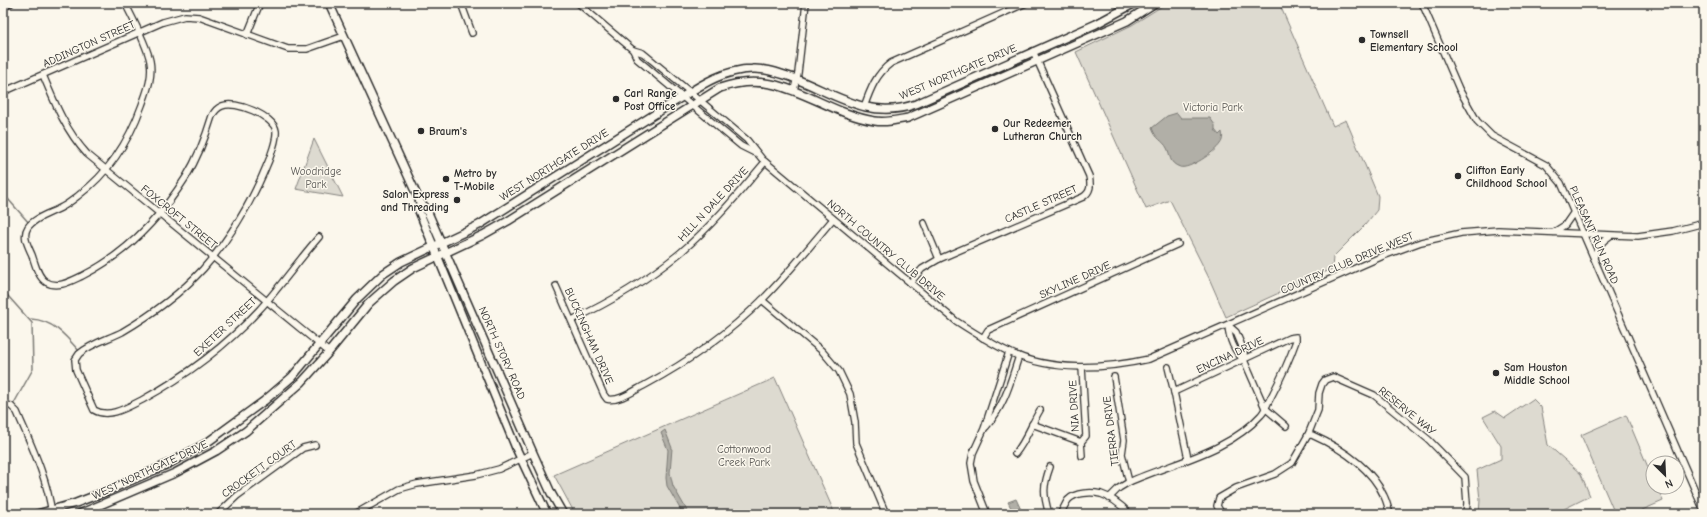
<svg xmlns="http://www.w3.org/2000/svg" width="1707" height="517" viewBox="0 0 1707 517" font-family="'Comic Neue',sans-serif">
<rect width="100%" height="100%" fill="#fbf7ec"/>
<filter id="ink" filterUnits="userSpaceOnUse"><feTurbulence type="fractalNoise" baseFrequency=".025" numOctaves="2"/><feDisplacementMap in="SourceGraphic" scale="8" xChannelSelector="R" yChannelSelector="G"/><feConvolveMatrix kernelMatrix="1 2 1 2 8 2 1 2 1" color-interpolation-filters="sRGB"/></filter>
<g filter="url(#ink)">
<!-- green -->
<g fill="#dddad0" stroke="#84827e">
<path d="M1167,3H1279L1333,126L1346,120L1378,196L1377,210L1365,225L1333,257L1332,269L1226,317L1209,278L1170,200L1146,209L1076,52L1132,25Z"/>
<path d="M314,139L343,197L296,189Z"/>
<path d="M775,378L835,514H575L574,512L554,475Z"/>
<path d="M1533,399L1541,407L1548,445L1581,474L1590,496L1564,509L1566,514H1479L1480,500L1477,470L1501,459V446L1483,417L1495,411L1505,418Z"/>
<path d="M1626,415L1653,479V487H1657L1663,501L1633,514H1615L1581,435Z"/>
</g>
<!-- water -->
<g fill="#b1afa7" stroke="#7b7a75">
<path d="M1177,113L1181,118H1210L1215,125V130L1219,135L1222,132C1223,137 1223,140 1220,144C1215,152 1189,170 1180,167C1168,163 1171,155 1167,148C1163,140 1156,140 1152,128L1167,116Z"/>
<path d="M665,430L672,448L670,473L673,486L689,514H683L667,486L666,478L668,450L661,433Z"/>
<path d="M1016,499L1023,514H1014L1008,502Z"/>
</g>
<g fill="none" stroke-linecap="round" stroke-linejoin="round">
<!-- stream -->
<g stroke="#7b7a75" stroke-width="1.5">
<path d="M3,197L8,199L29,223"/>
<path d="M3,286L8,296L32,323L33,369L13,405"/>
<path d="M31,319C53,320 66,336 79,351"/>
</g>
<!-- minor casing -->
<g stroke="#2b2b2b" stroke-width="8">
<g id="minor">
<path d="M125,3C133,19 147,45 150,61C153,77 147,91 142,105C129,141 110,172 79,195C74,199 68,204 62,207C52,213 35,217 28,227C22,236 28,246 32,255C35,264 38,277 46,282C58,289 71,281 82,276C126,254 160,218 186,177C197,159 206,136 212,116C214,112 217,108 222,106C235,100 274,116 276,131C277,140 272,151 269,160C253,200 232,236 203,269C180,294 151,315 122,332C108,339 90,344 79,354L75,360L76,370L94,410C109,419 128,407 142,400C186,376 225,347 259,310C280,287 298,261 319,237"/>
<path d="M461,3L472,33"/>
<path d="M578,3L633,50L643,53L690,92L747,140L762,159L956,321C973,332 990,343 1009,352C1051,372 1105,369 1149,359L1383,256L1421,242L1461,233L1498,230L1638,236L1673,231L1704,223"/>
<path d="M1422,3L1459,89L1477,121L1492,136L1546,165L1561,183L1704,511"/>
<path d="M3,8L11,3"/>
<path d="M247,35L260,3"/>
<path d="M633,50L637,59L741,146L755,153"/>
<path d="M43,75C55,104 66,131 87,154L329,352"/>
<path d="M794,90L798,73L806,3"/>
<path d="M3,92L163,22L185,16L199,17L288,49H307L344,36"/>
<path d="M864,107C870,90 876,74 891,63L1026,3"/>
<path d="M924,223L939,259"/>
<path d="M1554,232L1565,225L1574,212"/>
<path d="M1594,257C1597,247 1601,242 1610,236"/>
<path d="M910,283L922,269L939,259L1083,197C1091,192 1091,185 1089,176L1033,51"/>
<path d="M556,286L604,395L607,399C619,402 635,390 645,385C688,362 729,333 763,299C788,274 810,246 833,219"/>
<path d="M762,300L822,351L839,371L850,394L855,422L856,443L886,514"/>
<path d="M572,320C611,302 647,280 680,253C712,226 739,193 765,162"/>
<path d="M1228,325L1236,332L1244,351V360L1265,408L1286,426"/>
<path d="M1228,325C1229,339 1234,351 1244,360"/>
<path d="M983,338L988,330L1178,244"/>
<path d="M1082,367L1086,436L1081,442L1082,456"/>
<path d="M1168,367L1174,392"/>
<path d="M1114,377L1124,440L1122,454L1129,482"/>
<path d="M3,404L11,406L17,412C31,445 47,477 52,514"/>
<path d="M1032,424L1081,442"/>
<path d="M986,427C1005,405 1010,383 1019,356"/>
<path d="M1308,435H1312C1341,448 1371,467 1384,496C1387,502 1388,508 1390,514"/>
<path d="M1015,454C1026,441 1031,425 1040,410"/>
<path d="M1109,498L1119,488L1129,482C1174,462 1227,453 1261,415C1265,411 1267,404 1270,399C1280,380 1289,361 1296,341V337L1289,338L1174,392L1188,459"/>
<path d="M218,514L237,496L303,448L315,445"/>
<path d="M355,514L399,489L417,484L476,475L499,469L533,453"/>
<path d="M987,514L974,481L971,463L973,453L984,429L1009,352"/>
<path d="M1049,514C1043,494 1043,486 1050,467"/>
<path d="M1060,514C1063,510 1065,504 1068,500C1075,492 1092,492 1101,494C1111,497 1123,507 1130,514"/>
<path d="M1222,514L1217,506L1219,498L1236,488L1275,474L1292,463L1308,435L1318,410L1319,393L1322,384L1325,380L1333,377L1374,395L1429,440L1465,477L1467,503L1466,514"/>
</g>
</g>
<!-- major casing -->
<g stroke="#2b2b2b" stroke-width="10">
<g id="major">
<path d="M329,3L420,202L426,208L533,453L551,493L563,514"/>
<path d="M420,202L419,211L516,448L547,514"/>
<path d="M37,514L76,503L107,491L166,465L205,444L264,401L292,377L357,299L383,274L401,262L479,225L682,97C704,83 725,70 752,69C765,68 778,73 791,77C834,93 868,121 916,104L1096,24L1135,3"/>
<path d="M79,514L175,473L216,451L246,431L302,382L329,352L369,303L394,281L413,268L483,235L508,221L720,88C781,66 819,112 875,121C886,123 897,120 908,118L1127,21L1155,3"/>
</g>
</g>
<!-- minor -->
<use href="#minor" stroke="#fbf7ec" stroke-width="5.5"/>
<!-- major -->
<use href="#major" stroke="#fbf7ec" stroke-width="7"/>
</g>
</g>
<!-- markers -->
<g fill="#2b2b2b" stroke="#fbf7ec" stroke-width="1.5">
<circle cx="1362" cy="40" r="4"/>
<circle cx="616" cy="99" r="4"/>
<circle cx="995" cy="129" r="4"/>
<circle cx="421" cy="131" r="4"/>
<circle cx="1458" cy="176" r="4"/>
<circle cx="446" cy="179" r="4"/>
<circle cx="457" cy="200" r="4"/>
<circle cx="1496" cy="373" r="4"/>
</g>
<g text-anchor="middle" dominant-baseline="central" stroke-width="3" stroke-linejoin="round" paint-order="stroke">
<!-- poi labels -->
<g font-size="11" font-weight="bold" fill="#2b2b2b" stroke="#fbf7ec" text-anchor="start">
<text x="1370" y="34">Townsell<tspan x="1370" dy="13">Elementary School</tspan></text>
<text x="624" y="93">Carl Range<tspan x="624" dy="13">Post Office</tspan></text>
<text x="1003" y="123">Our Redeemer<tspan x="1003" dy="13">Lutheran Church</tspan></text>
<text x="429" y="131">Braum's</text>
<text x="1466" y="170">Clifton Early<tspan x="1466" dy="13">Childhood School</tspan></text>
<text x="454" y="173">Metro by<tspan x="454" dy="13">T-Mobile</tspan></text>
<text x="449" y="194" text-anchor="end">Salon Express<tspan x="449" dy="13">and Threading</tspan></text>
<text x="1504" y="367">Sam Houston<tspan x="1504" dy="13">Middle School</tspan></text>
</g>
<!-- street labels -->
<g font-size="11" fill="#2b2b2b" stroke="#fbf7ec">
<text transform="translate(89 44) rotate(-24)">ADDINGTON STREET</text>
<text transform="translate(958 72) rotate(-23)">WEST NORTHGATE DRIVE</text>
<text transform="translate(554 165) rotate(-32)">WEST NORTHGATE DRIVE</text>
<text transform="translate(713 204) rotate(-47)">HILL N DALE DRIVE</text>
<text transform="translate(1041 204) rotate(-24)">CASTLE STREET</text>
<text transform="translate(179 217) rotate(39)">FOXCROFT STREET</text>
<text transform="translate(1594 235) rotate(66)">PLEASANT RUN ROAD</text>
<text transform="translate(886 250) rotate(40)">NORTH COUNTRY CLUB DRIVE</text>
<text transform="translate(1347 263) rotate(-23)">COUNTRY CLUB DRIVE WEST</text>
<text transform="translate(1075 280) rotate(-24)">SKYLINE DRIVE</text>
<text transform="translate(225 327) rotate(-43)">EXETER STREET</text>
<text transform="translate(589 336) rotate(66)">BUCKINGHAM DRIVE</text>
<text transform="translate(502 353) rotate(66)">NORTH STORY ROAD</text>
<text transform="translate(1230 355) rotate(-25)">ENCINA DRIVE</text>
<text transform="translate(1074 406) rotate(-93)">NIA DRIVE</text>
<text transform="translate(1407 411) rotate(39)">RESERVE WAY</text>
<text transform="translate(1111 431) rotate(-97)">TIERRA DRIVE</text>
<text transform="translate(259 469) rotate(-36)">CROCKETT COURT</text>
<text transform="translate(150 470) rotate(-25)">WEST NORTHGATE DRIVE</text>
</g>
<!-- park labels -->
<g font-size="11" fill="#585754" stroke="#fbf7ec">
<text x="1213" y="107">Victoria Park</text>
<text x="316" y="171">Woodridge<tspan x="316" dy="13">Park</tspan></text>
<text x="744" y="449">Cottonwood<tspan x="744" dy="13">Creek Park</tspan></text>
</g>
</g>
<!-- margin -->
<rect width="1707" height="517" fill="none" stroke="#fbf7ec" stroke-width="16"/>
<rect x="8" y="8" width="1691" height="501" fill="none" stroke="#2b2b2b" stroke-width="1.5" filter="url(#ink)"/>
<!-- north arrow -->
<g transform="translate(1665 475) rotate(156)"><circle r="19" fill="#fbf7ec" stroke="#a8a59f"/>
<path d="M0-3L7 15L0 10L-7 15Z" fill="#2b2b2b"/>
<text y="-6" font-size="11" font-weight="bold" text-anchor="middle" fill="#2b2b2b">N</text>
</g>
</svg>
